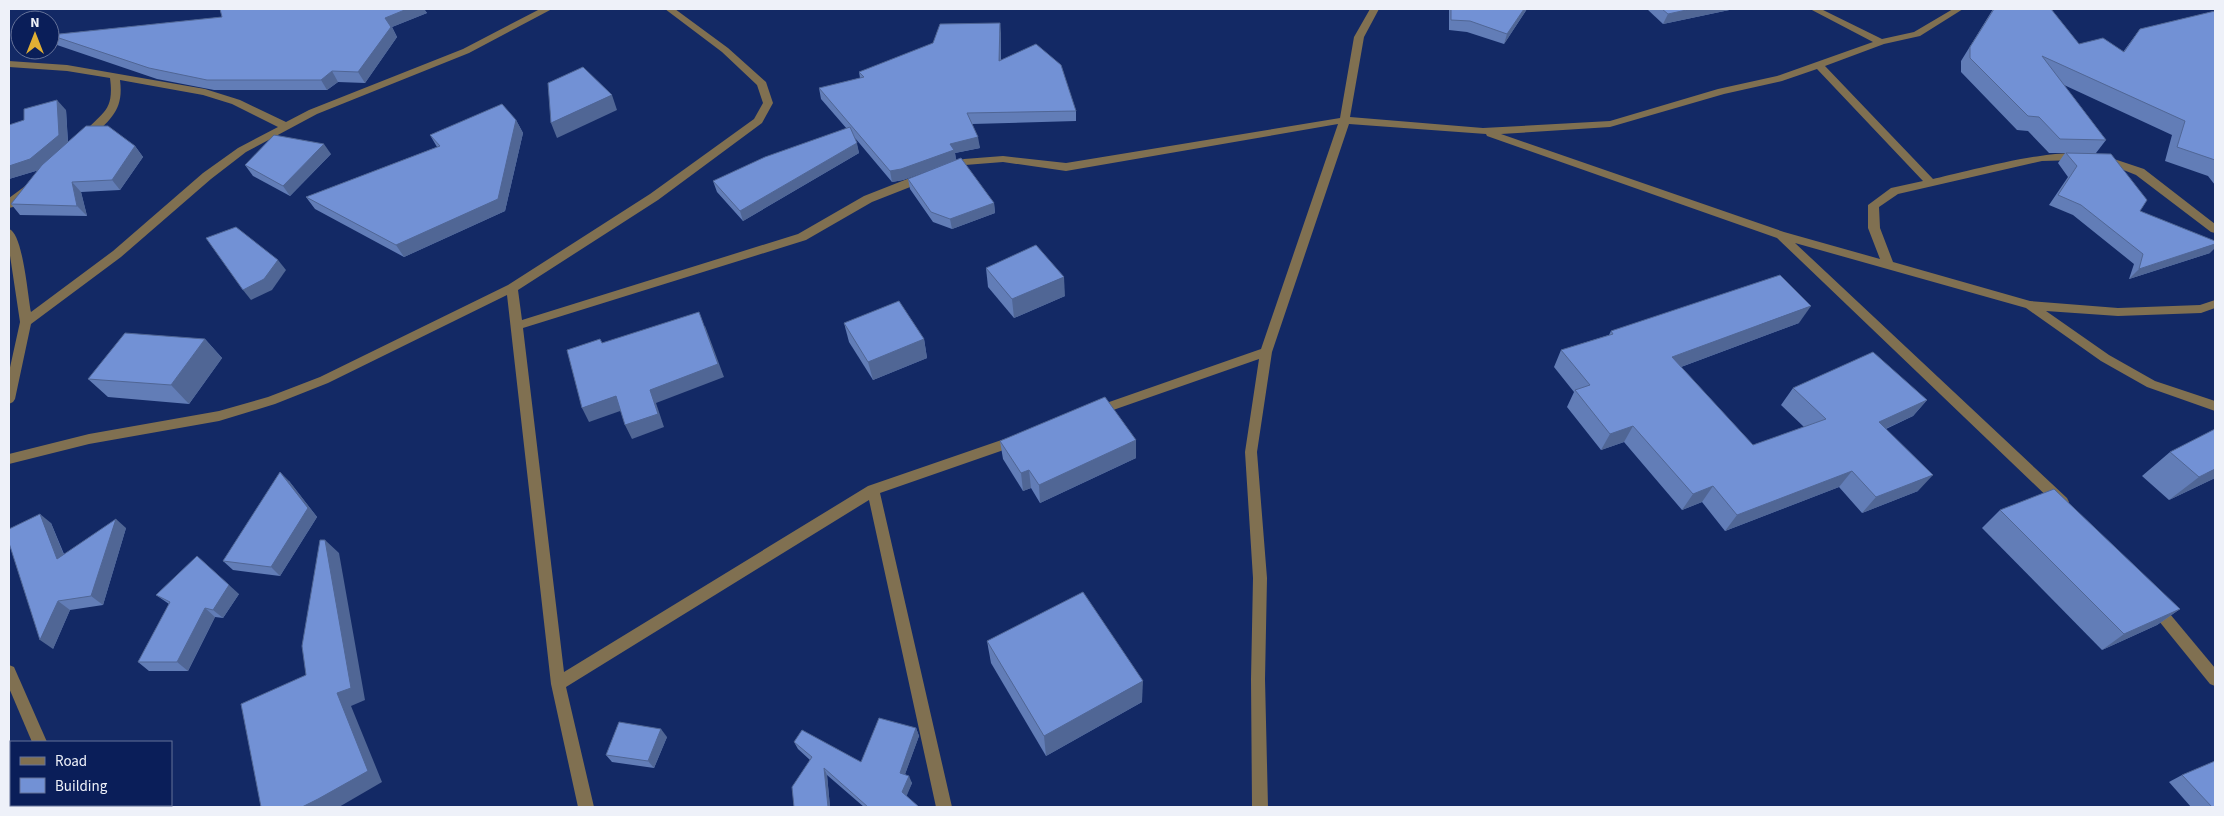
<svg xmlns="http://www.w3.org/2000/svg" width="2224" height="816" viewBox="0 0 2224 816" font-family="'Source Sans 3',sans-serif">
<rect width="100%" height="100%" fill="#132965"/>
<g fill="none" stroke-linecap="round" stroke-linejoin="round">
<!-- minor -->
<g fill="#807051" fill-rule="evenodd">
<path d="M540,9H552L469,53L317,114L246,152L211,179L121,257L31,324L15,399L13,402L9,404V372L20,322L9,249V229C23,233 28,298 31,312L113,251L203,173L238,148L278,127L232,104L203,95L120,80C124,111 110,119 90,139L86,140L81,137C99,112 115,115 110,78L67,71L9,67V61L67,65L205,89L240,100L286,122L309,110L463,49Z"/>
<path d="M665,9H675L728,48L766,82L773,103L762,123L658,200L518,290L522,320L798,234L864,196L920,174L924,173L929,177L928,180L872,202L806,240L523,328L564,672L868,486L1016,435L1021,436L1022,440L1021,444L880,493L952,807H936L869,500L566,687L594,807H578L551,684L507,295L328,383L275,404L219,421L89,444L9,464V454L89,434L219,411L268,397L320,377L508,285L650,194L754,119L763,103L757,85L722,52Z"/>
<path d="M1370,9H1379L1364,37L1350,117L1483,128L1610,121L1718,89L1777,76L1873,42L1810,9H1821L1882,39L1914,32L1953,9H1963L1920,36L1884,44L1825,66L1933,179C1956,174 2070,143 2082,157L2077,160L2042,161L1898,194L1879,207L1880,228L1893,262L2030,301L2118,308L2200,305L2215,300V308L2201,313L2118,316L2046,311L2109,355L2155,381L2215,401V411L2147,387L2101,361L2026,308L1795,243L2067,498L2069,502L2067,506L2062,508L2057,506L1777,238L1487,136L1486,134L1349,124L1272,352L1257,452L1267,578L1265,679L1268,807H1252L1251,679L1253,578L1245,452L1259,359L1096,416L1092,414L1090,411L1092,408L1261,349L1338,124L1066,171L1003,162L965,165L948,172L943,168L944,166L964,159L1003,156L1066,163L1340,118L1354,37ZM1817,69L1923,181L1891,188L1868,205V228L1880,259L1784,232L1501,134L1610,127L1724,94L1782,81Z"/>
<path d="M2105,156L2144,169L2215,224V233L2211,232L2136,175L2101,161V157Z"/>
<path d="M28,184L33,188L32,191L13,207L9,208V198Z"/>
<path d="M2155,600L2160,602L2215,668V686L2210,684L2150,610L2148,606L2150,602Z"/>
<path d="M9,665L14,667L47,742H32L9,688Z"/>
<path d="M59,805H75L76,807H60Z"/>
</g>
</g>
<!-- wall -->
<g fill="#627db7">
<path d="M220,9H424L427,13L392,27L397,37L365,83L338,82L327,90H214L157,79L57,45L50,37V35L222,17Z"/>
<path d="M1449,9H1527L1504,44L1467,32L1449,30Z"/>
<path d="M1647,9H1734L1663,24Z"/>
<path d="M1993,9H2051L2079,44L2123,52L2140,29L2215,11V185L2208,176L2165,161L2172,135L2064,85L2106,140L2096,153L2140,211L2210,253L2129,279L2134,264L2073,215L2049,205L2068,177L2058,163L2065,153H2049L2028,131L2017,130L1961,72V61Z"/>
<path d="M1001,33V60L1076,111V121L972,124L980,148L955,153L956,160L994,203L995,213L952,229L933,222L910,189L908,179L949,163L903,180L892,182L855,138L859,153L743,221L717,192L713,181L847,129L821,99L819,88L860,78L859,72Z"/>
<path d="M66,110L68,142L135,146L143,157L120,190L81,192L87,216L20,215L11,204L39,170L9,179V125Z"/>
<path d="M516,120L523,133L505,211L404,257L315,209L306,197L437,147L430,135Z"/>
<path d="M331,154L290,196L253,176L245,165Z"/>
<path d="M986,268L1065,296L1014,318L988,287Z"/>
<path d="M844,323L924,339L927,358L873,380L849,342Z"/>
<path d="M1799,323L1681,367L1753,445L1804,427L1781,405L1793,388L1927,400L1913,416L1886,429L1918,491L1862,513L1839,487L1725,531L1702,502L1682,510L1624,442L1601,450L1567,407L1574,392L1554,367L1561,350L1609,335L1611,331Z"/>
<path d="M205,339L222,358L189,404L108,397L88,379Z"/>
<path d="M1136,440V458L1040,503L1031,488L1023,491L1003,459L1000,441Z"/>
<path d="M2170,452L2215,478L2169,500L2142,476Z"/>
<path d="M289,481L317,517L280,576L233,570L223,561Z"/>
<path d="M2000,510L2180,609L2157,625L2102,650L1982,528Z"/>
<path d="M51,523L64,554L126,528L103,605L70,610L53,649Z"/>
<path d="M239,594L223,618L215,617L188,671H149L138,662L169,604L156,595Z"/>
<path d="M987,641L1142,702L1046,756L991,663Z"/>
<path d="M916,728L919,736L905,774L912,783L906,796L919,807H864L827,775L830,807H794L810,760L798,749L794,742L861,762Z"/>
<path d="M667,737L654,768L612,762L606,755Z"/>
<path d="M2182,775L2215,807H2191L2169,782Z"/>
</g>
<!-- shaded-wall -->
<g fill="#506695">
<path d="M407,9H424L427,13L392,27L397,37L365,83L358,72L385,18Z"/>
<path d="M1524,9H1527L1504,44L1507,34Z"/>
<path d="M1691,9H1734L1663,24L1668,14Z"/>
<path d="M1000,23L1001,33L1000,71L999,61Z"/>
<path d="M332,71L338,82L327,90L321,80Z"/>
<path d="M612,95L617,110L557,138L551,123Z"/>
<path d="M57,100L66,110L68,145L39,170L9,179V166Z"/>
<path d="M516,120L523,133L505,211L404,257L396,245Z"/>
<path d="M978,137L980,148L955,153L956,160L903,180L892,182L890,171L950,144Z"/>
<path d="M857,143L859,153L743,221L740,211Z"/>
<path d="M324,144L331,154L290,196L283,186Z"/>
<path d="M135,146L143,157L120,190L112,180Z"/>
<path d="M72,182L81,192L87,216L77,206Z"/>
<path d="M994,203L995,213L952,229L950,219Z"/>
<path d="M2215,244V248L2210,253L2129,279L2139,269Z"/>
<path d="M278,260L286,270L272,290L251,300L243,290Z"/>
<path d="M1064,277L1065,296L1014,318L1012,299Z"/>
<path d="M1811,306L1799,323L1662,374L1672,357Z"/>
<path d="M705,326L724,377L656,403L664,427L632,439L625,425L650,390Z"/>
<path d="M205,339L222,358L189,404L171,385Z"/>
<path d="M924,339L927,358L873,380L868,362Z"/>
<path d="M616,396L623,410L589,422L582,408Z"/>
<path d="M1927,400L1913,416L1865,438L1879,422Z"/>
<path d="M1633,426L1624,442L1601,450L1610,434Z"/>
<path d="M1136,440V458L1040,503L1039,485Z"/>
<path d="M2215,469V478L2169,500L2199,477Z"/>
<path d="M1029,470L1031,488L1023,491L1021,473Z"/>
<path d="M1852,471L1839,487L1725,531L1737,515Z"/>
<path d="M280,472L289,481L317,517L280,576L271,567Z"/>
<path d="M1933,475L1918,491L1862,513L1876,497Z"/>
<path d="M1713,486L1702,502L1682,510L1693,494Z"/>
<path d="M40,514L51,523L69,568L57,559Z"/>
<path d="M116,519L126,528L103,605L91,596Z"/>
<path d="M325,540L339,553L365,700L351,706L382,782L339,807H302L337,693Z"/>
<path d="M197,556L239,594L223,618L213,610Z"/>
<path d="M58,601L70,610L53,649L40,640Z"/>
<path d="M205,608L215,617L188,671L177,662Z"/>
<path d="M2180,609L2157,625L2102,650L2124,634Z"/>
<path d="M1143,681L1142,702L1046,756L1044,736Z"/>
<path d="M916,728L919,736L903,780L900,773Z"/>
<path d="M661,729L667,737L654,768L648,761Z"/>
<path d="M824,768L827,775L830,807H828Z"/>
<path d="M909,776L912,783L905,800L902,792Z"/>
</g>
<!-- building -->
<g fill="#7291d5" stroke="#506695">
<path d="M220,9H407L385,18L391,27L358,72L332,71L321,80H207L149,68L50,35L222,17Z"/>
<path d="M1451,9H1524L1507,34L1470,21L1451,20Z"/>
<path d="M1662,9H1691L1668,14Z"/>
<path d="M1994,9H2051L2079,44L2103,38L2124,52L2140,29L2215,11V160L2177,147L2185,121L2042,56L2106,140L2060,139L2039,117L2028,116L1970,58V47Z"/>
<path d="M1000,23L999,61L1036,44L1061,65L1076,111L967,113L978,137L950,144L954,150L901,169L890,171L819,88L864,77L859,72L933,43L940,24Z"/>
<path d="M583,67L612,95L551,123L548,83Z"/>
<path d="M57,100L59,135L30,159L9,166V125L24,120V109Z"/>
<path d="M502,104L516,120L498,199L396,245L306,197L440,146L430,135Z"/>
<path d="M86,126H108L135,146L112,180L72,182L77,206L11,204L42,165Z"/>
<path d="M850,127L857,143L740,211L713,181L765,157Z"/>
<path d="M274,135L324,144L283,186L245,165Z"/>
<path d="M2066,153L2111,154L2147,200L2140,211L2215,241V244L2139,269L2143,254L2081,205L2058,195L2077,166Z"/>
<path d="M961,158L994,203L950,219L931,212L908,179Z"/>
<path d="M236,227L278,260L264,279L243,290L206,238Z"/>
<path d="M1036,245L1064,277L1012,299L986,268Z"/>
<path d="M1780,275L1811,306L1672,357L1753,445L1826,419L1793,388L1873,352L1927,400L1879,422L1933,475L1876,497L1852,471L1737,515L1713,486L1693,494L1633,426L1610,434L1575,390L1590,385L1561,350L1613,334L1611,331Z"/>
<path d="M899,301L924,339L868,362L844,323Z"/>
<path d="M699,312L718,364L650,390L658,414L625,425L616,396L582,408L567,350L600,339L602,343Z"/>
<path d="M125,333L205,339L171,385L88,379Z"/>
<path d="M1105,397L1136,440L1039,485L1029,470L1021,473L1000,441Z"/>
<path d="M2215,429V469L2199,477L2170,452Z"/>
<path d="M280,472L308,508L271,567L223,561Z"/>
<path d="M2054,489L2180,609L2124,634L2000,510Z"/>
<path d="M40,514L57,559L116,519L91,596L58,601L40,640L9,543V529Z"/>
<path d="M320,540H325L351,688L337,693L368,771L318,799L302,807H261L241,704L306,675L302,646Z"/>
<path d="M197,556L229,585L213,610L205,608L177,662H138L170,602L156,595Z"/>
<path d="M1083,592L1143,681L1044,736L987,641Z"/>
<path d="M879,718L916,728L900,773L909,776L902,792L919,807H868L824,768L828,807H794L792,787L812,757L794,742L802,730L861,762Z"/>
<path d="M619,722L661,729L648,761L606,755Z"/>
<path d="M2215,761V807H2212L2182,775Z"/>
</g>
<!-- border -->
<rect width="2224" height="816" fill="none" stroke="#eef1f9" stroke-width="20"/>
<!-- legend -->
<rect x="10" y="741" width="162" height="65" fill="#0a1e59" stroke="#657299"/>
<rect x="20" y="757" width="25" height="8" fill="#807051" stroke="#657299"/>
<text x="55" y="766" font-size="15" fill="#eef1f9">Road</text>
<rect x="20" y="778" width="25" height="15" fill="#7291d5" stroke="#657299"/>
<text x="55" y="791" font-size="15" fill="#eef1f9">Building</text>
<!-- north arrow -->
<g transform="translate(35 35)"><circle r="24" fill="#0a1e59" stroke="#657299"/>
<path d="M0-4L9 19L0 12L-9 19Z" fill="#e1af34"/>
<text y="-8" font-size="14" font-weight="bold" text-anchor="middle" fill="#eef1f9">N</text>
</g>
</svg>
